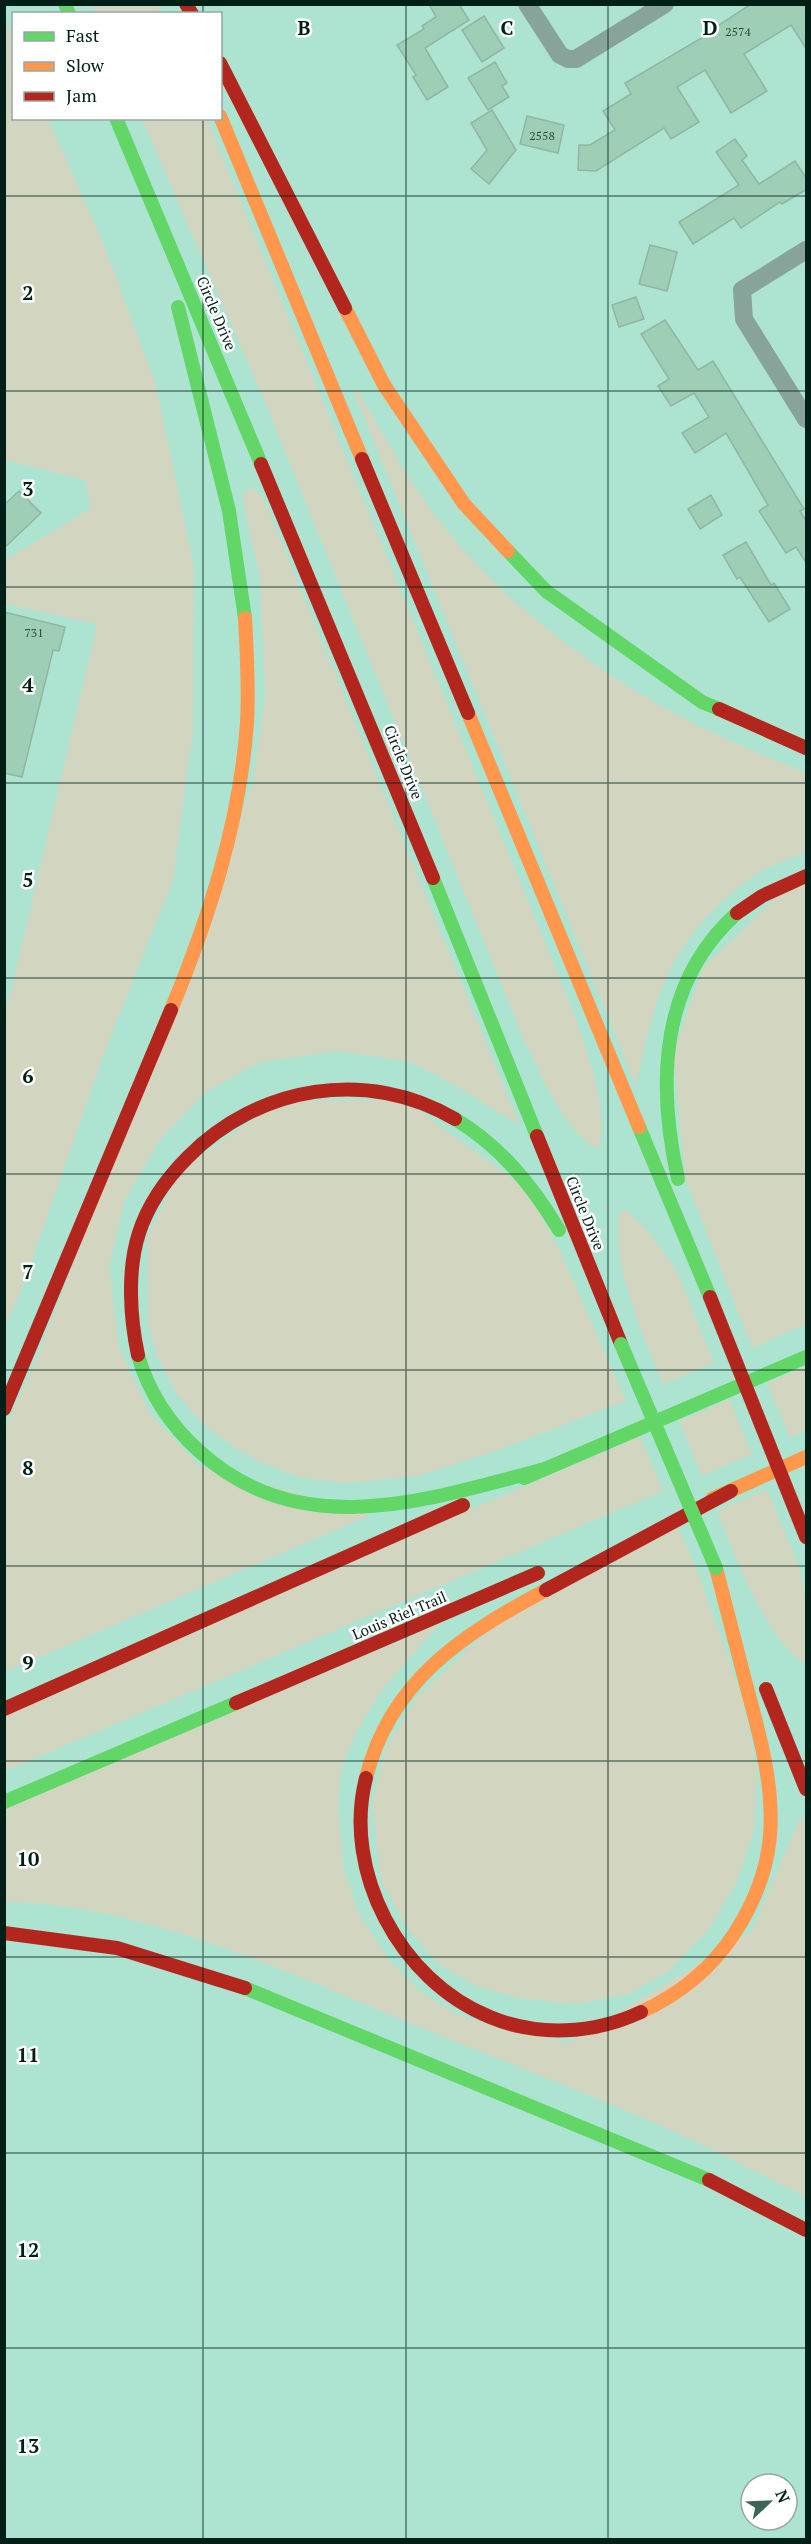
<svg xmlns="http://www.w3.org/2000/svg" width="811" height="2544" viewBox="0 0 811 2544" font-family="'PT Serif',serif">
<rect width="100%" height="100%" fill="#ace4d1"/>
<!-- green -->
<g fill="#d2d5c0">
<path d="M92,5H158L161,13H96Z"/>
<path d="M5,19L13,40L14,118L48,119L102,240L156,385L194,568L193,730L173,880L108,1043L22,1288L5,1327V1017L97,624L5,604V560L91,508L85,480L5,460Z"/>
<path d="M142,119H207L576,1018C587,1055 609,1108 599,1146L596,1149C560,1124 543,1077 524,1040L262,395Z"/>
<path d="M355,389H357C384,435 409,482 442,524C497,594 569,651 646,697C696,728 752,750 806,773V853C795,857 783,860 772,866C730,887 693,926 671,968C653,1002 644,1049 636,1086L354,393Z"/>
<path d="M253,488L263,498L520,1126L460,1088L411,1062L339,1051L260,1062L206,1092L159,1141L124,1202L109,1266L119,1348L150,1413L198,1465L371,1515L5,1672V1429L38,1356L253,783L265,694L260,579L243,502L244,491Z"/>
<path d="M806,882V1324L752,1348L685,1177L673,1054L703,967L781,893Z"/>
<path d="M404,1100L527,1189L561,1253L626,1401L495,1451L418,1476L347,1483L302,1478L265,1464L235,1448L203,1424L177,1394L158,1359L148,1324L147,1238L181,1170L280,1101Z"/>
<path d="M621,1209H626L648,1231L676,1269L714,1363L663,1384C645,1340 607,1257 621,1209Z"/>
<path d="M806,1366V1430L790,1438L767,1383Z"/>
<path d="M729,1399L752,1454L702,1476L679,1421Z"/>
<path d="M640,1436L663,1491L5,1771V1711Z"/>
<path d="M767,1489L801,1572L806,1608V1660L803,1662C766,1639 733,1551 717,1511Z"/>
<path d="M678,1527L699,1575L742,1698L757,1768L755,1825L738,1880L709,1929L666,1973L628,1994L578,2004L524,1999L476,1986L436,1962L405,1925L381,1880L372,1803L386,1748L417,1697L501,1619Z"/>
<path d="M439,1624L382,1690L355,1734L341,1770L338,1809L344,1869L358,1912L390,1961L420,1991L459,2016L569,2043L752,1931L801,1815L806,1829V2199L795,2191C751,2170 708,2147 664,2127C579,2090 493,2057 407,2022C285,1971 138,1903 5,1902V1809Z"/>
</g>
<!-- building -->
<g fill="#9eceb5" stroke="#90b6a3" stroke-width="1.5">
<path d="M429,4H459L469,20L425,48L448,87L427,100L413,77L416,75L397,45L424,29L422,26L436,17Z"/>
<path d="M751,4H807V50L791,25L744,54L767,91L731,113L705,70L677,87L699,122L671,139L664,128L596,171L578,170L579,145H590L615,130L603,111L631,94L625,83L717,29L716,27Z"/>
<path d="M484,16L504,48L482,62L462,30Z"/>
<path d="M495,62L507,83L502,86L509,97L488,110L468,78Z"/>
<path d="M492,110L516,150L489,184L471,169L487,150L471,123Z"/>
<path d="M527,116L564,125L558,153L520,144Z"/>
<path d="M735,139L747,156L742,160L759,184L795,161L807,179V189L782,204L780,202L741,228L734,218L693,244L679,222L739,185L716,152Z"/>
<path d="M650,245L677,252L667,291L639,284Z"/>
<path d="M636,297L644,319L619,327L612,305Z"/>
<path d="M665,320L698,370L713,361L804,509L800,511L807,522V564L796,547L786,553L770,528L759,511L768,505L726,433L695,453L682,433L709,417L694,393L671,406L658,386L669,379L641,334Z"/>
<path d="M19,491L41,513L4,548V505Z"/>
<path d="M711,495L722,515L700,529L688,509Z"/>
<path d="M746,542L771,585L774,583L790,609L769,622L740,577L737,579L723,555Z"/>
<path d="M4,612L65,627L59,651L53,650L22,777L4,773Z"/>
</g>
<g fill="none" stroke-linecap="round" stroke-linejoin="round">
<!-- street -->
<g stroke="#88a39a" stroke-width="18">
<path d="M527,4L560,55L568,59H576L665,4"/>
<path d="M806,250L742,290L744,319L806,419"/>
</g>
<!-- fast -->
<g stroke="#63d668" stroke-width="14">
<path d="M65,4L69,14"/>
<path d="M116,118L261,464"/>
<path d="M178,307L229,511L245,618"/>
<path d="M508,551L546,591L702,702L719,709"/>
<path d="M433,878L537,1136"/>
<path d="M455,1119C500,1146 532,1185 559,1230"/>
<path d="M639,1127L710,1297"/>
<path d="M678,1179C657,1084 659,983 737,913"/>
<path d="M138,1355C148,1392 171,1426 199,1451C301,1544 427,1500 545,1469"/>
<path d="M524,1478L806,1357"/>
<path d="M4,1802L236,1703"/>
<path d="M245,1988L709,2180"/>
</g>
<!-- slow -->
<g stroke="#ff974d" stroke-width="14">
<path d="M220,116L362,459"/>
<path d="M345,308L384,385L464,504L508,551"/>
<path d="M468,713L639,1127"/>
<path d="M171,1010C209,918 240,822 247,723C249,688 247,653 245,618"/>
<path d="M712,1499L806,1457"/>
<path d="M366,1778C390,1681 463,1634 546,1590"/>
<path d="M641,2012C678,1995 711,1969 734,1934C753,1905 767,1871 770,1836C774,1786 760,1736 747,1688C737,1648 726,1608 716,1568"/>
</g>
<!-- jam -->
<g stroke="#b3261e" stroke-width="14">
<path d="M186,4L192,14"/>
<path d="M220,63L345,308"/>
<path d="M362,459L468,713"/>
<path d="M261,464L433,878"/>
<path d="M719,709L806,748"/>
<path d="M737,913L762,896L806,876"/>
<path d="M537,1136L621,1344"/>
<path d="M138,1355C130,1318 127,1270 139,1233C148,1205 167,1178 188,1157C258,1086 367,1067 455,1119"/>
<path d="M4,1409L171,1010"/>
<path d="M546,1590L731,1491"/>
<path d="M766,1689L806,1789"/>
<path d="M236,1703L538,1573"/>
<path d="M4,1709L463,1505"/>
<path d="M366,1778C342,1871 400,1981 490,2017C538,2037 594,2034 641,2012"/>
<path d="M4,1933L117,1948L245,1988"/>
<path d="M709,2180L806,2230"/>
</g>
<!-- fast-bridge -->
<path stroke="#63d668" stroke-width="14" d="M621,1344L716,1568"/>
<!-- jam-bridge -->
<path stroke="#b3261e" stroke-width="14" d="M710,1297L806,1537"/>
</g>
<!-- grid -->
<path fill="none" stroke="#001f16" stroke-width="1.5" stroke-opacity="0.55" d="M203,4V14M406,4V2540M608,4V2540M203,118V2540M4,196H806M4,391H806M4,587H806M4,783H806M4,978H806M4,1174H806M4,1370H806M4,1566H806M4,1761H806M4,1957H806M4,2153H806M4,2348H806"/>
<g text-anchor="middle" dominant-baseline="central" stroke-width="5" stroke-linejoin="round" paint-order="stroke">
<!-- number labels -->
<g font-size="12" fill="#284c3e">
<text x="738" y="31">2574</text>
<text x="542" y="135">2558</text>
<text x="34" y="632">731</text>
</g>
<!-- street labels -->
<g font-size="15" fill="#001f16" stroke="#fff">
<text transform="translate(217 313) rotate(67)">Circle Drive</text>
<text transform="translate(404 762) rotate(68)">Circle Drive</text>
<text transform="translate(586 1213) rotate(68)">Circle Drive</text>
<text transform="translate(399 1615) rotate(-23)">Louis Riel Trail</text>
</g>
</g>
<g font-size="20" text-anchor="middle" font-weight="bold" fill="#001f16" stroke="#fff" stroke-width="5" stroke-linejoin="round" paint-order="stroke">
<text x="304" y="35">B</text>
<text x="507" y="35">C</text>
<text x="710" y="35">D</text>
<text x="28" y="300">2</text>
<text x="28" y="496">3</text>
<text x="28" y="692">4</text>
<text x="28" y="887">5</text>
<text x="28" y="1083">6</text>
<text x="28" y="1279">7</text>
<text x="28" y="1475">8</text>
<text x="28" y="1670">9</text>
<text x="28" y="1866">10</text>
<text x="28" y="2062">11</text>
<text x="28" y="2257">12</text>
<text x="28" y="2453">13</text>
</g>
<!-- border -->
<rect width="811" height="2544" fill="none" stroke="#001f16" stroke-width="12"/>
<!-- legend -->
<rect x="12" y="12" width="210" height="108" fill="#ffffff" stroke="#99a5a2" stroke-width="1.5"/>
<rect x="24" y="32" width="30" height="9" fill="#63d668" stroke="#99a5a2" stroke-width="1.5"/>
<text x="66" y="42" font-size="18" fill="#001f16">Fast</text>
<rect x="24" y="62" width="30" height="9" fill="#ff974d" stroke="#99a5a2" stroke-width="1.5"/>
<text x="66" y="72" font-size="18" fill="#001f16">Slow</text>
<rect x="24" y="92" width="30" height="9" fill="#b3261e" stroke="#99a5a2" stroke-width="1.5"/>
<text x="66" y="102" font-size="18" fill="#001f16">Jam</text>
<!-- north arrow -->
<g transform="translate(769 2502) rotate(67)"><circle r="28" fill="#ffffff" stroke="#99a5a2" stroke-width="1.5"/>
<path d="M0-4.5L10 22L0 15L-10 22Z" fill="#3c6457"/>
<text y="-9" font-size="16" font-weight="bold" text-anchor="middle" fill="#001f16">N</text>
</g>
</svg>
